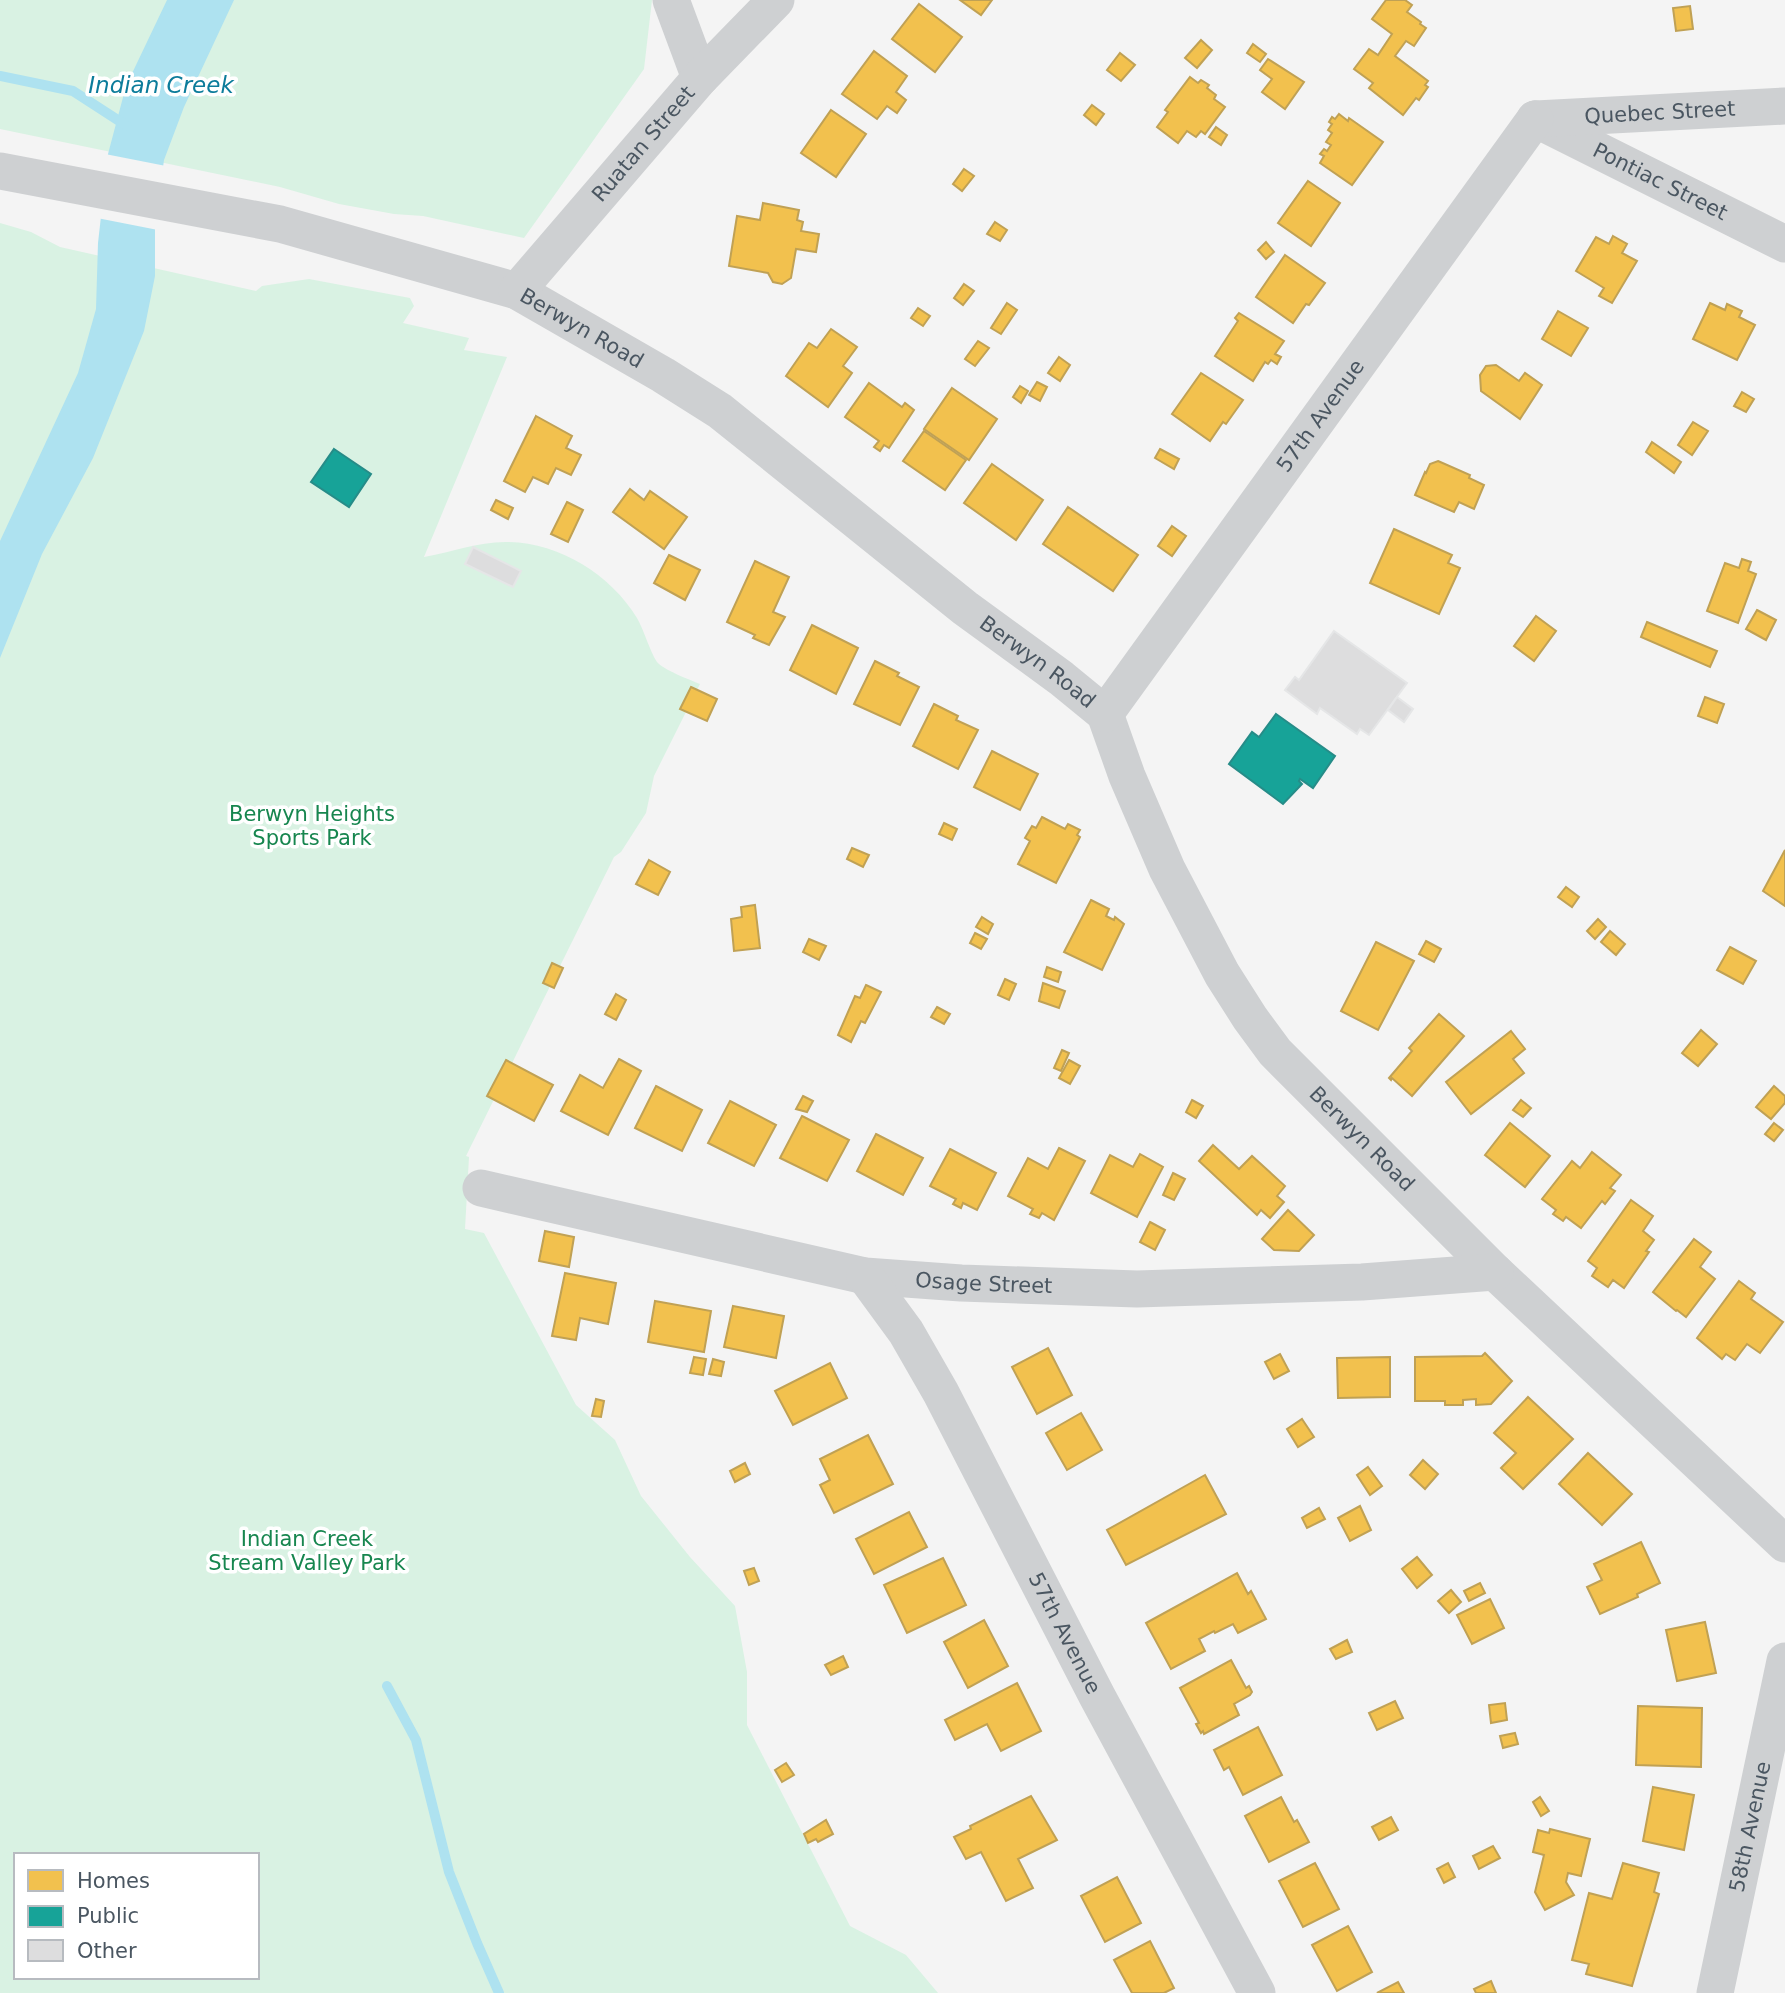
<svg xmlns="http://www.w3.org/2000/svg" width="1785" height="1993" viewBox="0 0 1785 1993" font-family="'DejaVu Sans',sans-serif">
<rect width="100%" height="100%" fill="#f4f4f4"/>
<!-- green -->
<g fill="#d9f2e3" fill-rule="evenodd">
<path d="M0,0H652L644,69L524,238L423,216L394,214L339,204L280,187L0,129Z"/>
<path d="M0,223L31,232L60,247L256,291L262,286L309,279L410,298L414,306L403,323L469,338L464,350L507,357L424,557C452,552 480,541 509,542C560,543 611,575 637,618C644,630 650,652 657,662C662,669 690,680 700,684L654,776L646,813L621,852L614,857L466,1156L469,1157L465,1229L484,1233L576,1405L615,1440L641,1496L690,1557L735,1606L747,1672V1725L850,1926L906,1955L938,1993H0ZM16,1855H257V1977H16Z"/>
</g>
<!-- water -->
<path fill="#aee2f0" d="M167,0H234L184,107L164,160L155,227V276L144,331L93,458L42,554L0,658V541L78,373L96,309L98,243L108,154L126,86Z"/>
<!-- pier -->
<path fill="#f4f4f4" d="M105,154L166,166L158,230L97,218Z"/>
<!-- homes -->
<g fill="#f2c14e" stroke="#c0a154" stroke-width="2">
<path d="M960,0H992L981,15Z"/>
<path d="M1386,0H1405L1412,5L1407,12L1421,22L1420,24L1426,28L1414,46L1406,41L1395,56L1428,81L1425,85L1428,87L1419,100L1416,98L1403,115L1369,88L1373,83L1354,69L1369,49L1378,55L1392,34L1372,19Z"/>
<path d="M919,4L962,37L935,72L892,39Z"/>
<path d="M1690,6L1693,29L1676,31L1673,8Z"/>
<path d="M1201,40L1212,50L1197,68L1185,58Z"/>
<path d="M1253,44L1266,54L1260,62L1247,53Z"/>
<path d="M874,51L907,76L896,92L906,100L897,113L887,106L877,119L842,94Z"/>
<path d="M1120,53L1135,65L1121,81L1107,70Z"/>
<path d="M1268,59L1304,82L1285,109L1262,92L1272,79L1260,70Z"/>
<path d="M1190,77L1198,83L1201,80L1209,85L1207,88L1216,95L1214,99L1225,107L1205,134L1201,131L1196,137L1187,131L1178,143L1157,127L1168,112L1165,110Z"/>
<path d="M1092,105L1104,114L1096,125L1084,115Z"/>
<path d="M831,110L866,134L836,177L801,153Z"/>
<path d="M1339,114L1348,121L1349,118L1383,142L1352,185L1320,163L1324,156L1320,154L1324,149L1327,151L1331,145L1326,142L1332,133L1328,130L1332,124L1329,122L1332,117L1335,119Z"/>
<path d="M1216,127L1227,135L1221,145L1209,137Z"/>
<path d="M964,169L974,176L962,191L953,184Z"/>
<path d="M1308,181L1340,203L1311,246L1278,223Z"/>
<path d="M763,203L799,210L797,220L803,222L801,231L819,234L816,252L796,249L791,278L782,284L773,282L768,273L729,266L737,216L760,220Z"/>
<path d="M995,222L1007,230L1000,241L987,234Z"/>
<path d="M1613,236L1627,244L1622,253L1637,261L1612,303L1599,296L1604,288L1576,271L1596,237L1609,244Z"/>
<path d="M1266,242L1274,252L1266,259L1258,250Z"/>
<path d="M1285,255L1325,283L1309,305L1306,304L1293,323L1256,297Z"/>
<path d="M964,284L974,291L963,305L954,298Z"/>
<path d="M1007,303L1017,310L1001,334L991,328Z"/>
<path d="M1710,303L1725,310L1727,304L1742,311L1739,317L1755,325L1737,360L1693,339Z"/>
<path d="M918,308L930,316L923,326L911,318Z"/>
<path d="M1558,311L1588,328L1571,356L1542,339Z"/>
<path d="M1239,313L1284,341L1275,354L1281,357L1277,364L1271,360L1268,364L1265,362L1253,381L1215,356L1238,321L1235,318Z"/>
<path d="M831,329L857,347L843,366L852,373L828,407L786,376L809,343L817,348Z"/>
<path d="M978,341L989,348L975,366L965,359Z"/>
<path d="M1059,357L1070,365L1060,381L1048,373Z"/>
<path d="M1496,365L1519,381L1525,373L1542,385L1520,419L1481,391L1480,375L1486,366Z"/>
<path d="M1201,373L1243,400L1226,424L1223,422L1210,441L1172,414Z"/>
<path d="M1037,382L1047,387L1040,401L1029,395Z"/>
<path d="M869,383L902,407L905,403L914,410L889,448L884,445L880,451L874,447L879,441L845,417Z"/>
<path d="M1020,386L1028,391L1021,403L1013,397Z"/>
<path d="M952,388L997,419L969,460L924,429Z"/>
<path d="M1742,392L1754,399L1746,412L1734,406Z"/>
<path d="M536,416L572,436L566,448L581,455L571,475L556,468L548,484L533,477L525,492L504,481Z"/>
<path d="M1693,422L1708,431L1692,455L1678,445Z"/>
<path d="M924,431L966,460L945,490L903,461Z"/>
<path d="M1652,442L1681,462L1674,473L1646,452Z"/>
<path d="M1160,449L1179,459L1174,469L1155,458Z"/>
<path d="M1438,461L1470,475L1469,478L1484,485L1474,509L1459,502L1454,512L1415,495L1425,472L1426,473L1430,464Z"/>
<path d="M992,464L1043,500L1016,540L964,503Z"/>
<path d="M630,489L644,500L650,491L687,517L664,549L613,512Z"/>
<path d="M496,500L513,508L508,519L491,510Z"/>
<path d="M567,502L583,510L568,542L551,534Z"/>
<path d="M1068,507L1138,555L1113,591L1043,544Z"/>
<path d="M1172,526L1186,536L1172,556L1158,546Z"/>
<path d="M1394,529L1452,555L1448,563L1460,568L1439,614L1370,583Z"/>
<path d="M669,555L700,570L685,600L654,583Z"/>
<path d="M1742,559L1751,562L1748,571L1756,574L1738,623L1707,611L1725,563L1739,568Z"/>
<path d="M755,561L789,577L773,612L785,617L769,645L753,638L755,635L727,622Z"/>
<path d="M1757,610L1776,620L1766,640L1746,629Z"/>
<path d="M1536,616L1556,631L1534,661L1514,646Z"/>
<path d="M1647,622L1717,651L1710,667L1641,637Z"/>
<path d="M812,625L858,648L836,694L790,670Z"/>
<path d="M875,661L899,673L897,676L919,687L900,725L854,704Z"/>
<path d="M691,687L717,699L707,721L680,709Z"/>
<path d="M1705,697L1724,704L1717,723L1698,716Z"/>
<path d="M934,704L958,716L956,720L978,730L958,769L913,746Z"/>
<path d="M992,751L1038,774L1020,810L974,787Z"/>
<path d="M1042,817L1065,829L1068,824L1080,830L1077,835L1080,837L1056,883L1018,864L1030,841L1025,838L1032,826L1036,828Z"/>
<path d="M944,823L957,829L952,840L939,834Z"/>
<path d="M852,848L869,855L863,867L847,859Z"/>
<path d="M1785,850V906L1763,891Z"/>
<path d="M649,860L670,872L658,895L636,884Z"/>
<path d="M1566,887L1579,897L1572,907L1558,897Z"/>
<path d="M1091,900L1109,909L1106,916L1114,920L1115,917L1124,924L1102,970L1064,952Z"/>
<path d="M755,905L760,948L734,951L731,919L742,917L741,907Z"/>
<path d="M982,917L993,924L988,934L976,927Z"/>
<path d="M1598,919L1606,927L1595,939L1587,931Z"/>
<path d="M1610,931L1625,944L1616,955L1601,942Z"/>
<path d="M975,933L987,939L981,949L970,943Z"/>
<path d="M809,939L826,946L819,960L803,952Z"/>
<path d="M1426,941L1441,949L1434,962L1419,954Z"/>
<path d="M1376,942L1414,961L1378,1030L1341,1011Z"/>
<path d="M1730,947L1756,961L1743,984L1717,970Z"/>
<path d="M552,963L563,968L554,988L543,983Z"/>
<path d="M1047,967L1061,972L1058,982L1044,977Z"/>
<path d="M1005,979L1016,984L1009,1000L998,995Z"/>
<path d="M1043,983L1065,991L1059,1008L1039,1001Z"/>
<path d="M866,985L881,992L865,1023L861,1021L851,1042L838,1035L855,996L860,998Z"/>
<path d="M616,994L626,1000L616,1020L605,1014Z"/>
<path d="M937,1007L950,1014L944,1024L931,1017Z"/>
<path d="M1439,1014L1464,1036L1412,1096L1392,1078L1391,1080L1389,1078L1412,1051L1409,1048Z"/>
<path d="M1701,1030L1717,1044L1698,1066L1682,1053Z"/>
<path d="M1511,1031L1525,1049L1513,1059L1524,1073L1471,1114L1446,1082Z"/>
<path d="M1062,1050L1069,1053L1061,1071L1054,1068Z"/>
<path d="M619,1059L641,1071L608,1135L561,1111L580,1075L603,1088Z"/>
<path d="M506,1060L553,1085L534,1121L487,1096Z"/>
<path d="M1069,1060L1080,1066L1070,1084L1059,1078Z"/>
<path d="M656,1086L702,1110L682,1151L635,1128Z"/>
<path d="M1774,1086L1785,1096V1103L1771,1119L1756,1107Z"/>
<path d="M803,1096L813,1101L807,1112L796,1109Z"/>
<path d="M1192,1100L1203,1106L1196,1118L1186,1112Z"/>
<path d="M1521,1100L1531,1108L1523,1117L1513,1110Z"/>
<path d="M730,1101L776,1125L754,1166L708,1143Z"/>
<path d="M802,1116L849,1140L827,1181L780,1158Z"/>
<path d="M1510,1123L1550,1156L1525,1187L1485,1155Z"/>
<path d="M1774,1123L1783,1130L1774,1141L1765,1134Z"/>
<path d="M876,1134L923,1158L903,1195L857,1171Z"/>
<path d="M1213,1145L1239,1169L1252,1156L1285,1186L1277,1196L1284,1202L1270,1218L1261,1210L1257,1215L1199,1161Z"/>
<path d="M1059,1148L1085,1161L1054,1220L1042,1213L1039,1218L1030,1214L1033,1209L1008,1196L1028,1158L1048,1169Z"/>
<path d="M950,1149L996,1173L977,1210L963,1203L961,1208L953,1204L956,1199L930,1186Z"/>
<path d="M1592,1152L1621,1175L1610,1188L1615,1191L1605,1204L1602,1201L1581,1228L1566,1217L1563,1221L1553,1214L1556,1210L1542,1199L1572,1161L1580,1168Z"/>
<path d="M1140,1154L1163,1167L1137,1217L1091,1193L1110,1155L1133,1167Z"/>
<path d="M1173,1173L1185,1179L1174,1200L1163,1195Z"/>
<path d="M1631,1200L1653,1216L1643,1231L1654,1240L1646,1251L1649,1252L1624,1288L1613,1280L1608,1287L1592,1276L1597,1268L1588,1261Z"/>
<path d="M1288,1210L1314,1235L1299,1251L1274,1250L1262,1239Z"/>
<path d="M1150,1222L1165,1230L1155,1250L1140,1242Z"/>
<path d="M545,1231L574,1237L569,1267L539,1261Z"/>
<path d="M1694,1239L1711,1252L1700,1267L1715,1279L1686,1317L1677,1310L1676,1311L1653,1292Z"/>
<path d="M565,1273L616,1283L608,1324L580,1318L576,1340L552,1336Z"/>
<path d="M1739,1281L1755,1293L1751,1299L1783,1322L1760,1353L1747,1344L1735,1360L1726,1354L1722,1359L1697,1338Z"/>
<path d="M655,1301L711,1311L704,1352L648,1342Z"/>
<path d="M733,1306L784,1316L776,1358L724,1347Z"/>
<path d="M1048,1348L1072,1395L1037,1414L1012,1367Z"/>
<path d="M1485,1353L1512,1381L1491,1404L1476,1405V1399L1463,1400V1405H1445V1401H1415V1357L1482,1356Z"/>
<path d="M1280,1354L1289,1371L1274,1379L1265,1362Z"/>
<path d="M694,1357L706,1359L703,1375L690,1373Z"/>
<path d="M1390,1357V1397L1338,1398L1337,1358Z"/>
<path d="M713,1359L724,1362L721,1376L709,1374Z"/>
<path d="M830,1363L847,1398L793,1425L775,1391Z"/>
<path d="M1528,1397L1573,1439L1523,1489L1501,1468L1516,1453L1494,1433Z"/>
<path d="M596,1399L604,1401L601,1417L592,1416Z"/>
<path d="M1081,1413L1102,1450L1067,1470L1046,1433Z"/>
<path d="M1302,1419L1314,1437L1298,1447L1287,1429Z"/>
<path d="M868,1435L893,1484L834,1513L820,1485L830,1480L820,1459Z"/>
<path d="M1588,1453L1632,1494L1602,1525L1559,1484Z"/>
<path d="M1423,1460L1438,1474L1425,1489L1410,1475Z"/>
<path d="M745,1463L750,1474L735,1482L730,1471Z"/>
<path d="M1368,1467L1382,1486L1370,1495L1357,1475Z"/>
<path d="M1205,1475L1226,1514L1126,1565L1107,1530Z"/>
<path d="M1360,1506L1371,1530L1350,1541L1338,1518Z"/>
<path d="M1319,1508L1325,1519L1307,1528L1302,1518Z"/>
<path d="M909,1512L927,1547L874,1574L856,1539Z"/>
<path d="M1641,1542L1660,1583L1637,1594L1638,1597L1600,1614L1587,1587L1602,1580L1594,1564Z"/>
<path d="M1417,1557L1432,1575L1417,1588L1402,1569Z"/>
<path d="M943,1558L966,1605L907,1633L884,1585Z"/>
<path d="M754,1568L759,1581L749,1585L744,1571Z"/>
<path d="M1237,1573L1248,1594L1251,1591L1266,1619L1238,1633L1233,1624L1215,1633L1214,1631L1199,1639L1205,1651L1171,1669L1146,1623Z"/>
<path d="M1480,1583L1485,1593L1469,1601L1464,1591Z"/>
<path d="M1451,1590L1461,1602L1449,1613L1438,1601Z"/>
<path d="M1490,1599L1504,1628L1472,1644L1457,1615Z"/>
<path d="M984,1620L1008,1666L968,1688L944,1642Z"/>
<path d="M1705,1622L1716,1673L1677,1681L1666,1630Z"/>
<path d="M1347,1640L1352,1652L1336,1659L1330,1649Z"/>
<path d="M843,1656L848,1667L831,1675L825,1665Z"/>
<path d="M1231,1660L1246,1688L1249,1686L1252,1692L1250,1695L1234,1704L1239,1715L1204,1734L1203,1731L1201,1733L1196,1724L1199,1723L1180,1688Z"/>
<path d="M1017,1683L1041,1731L1001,1751L987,1724L955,1740L945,1720Z"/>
<path d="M1395,1701L1403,1718L1377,1730L1369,1713Z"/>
<path d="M1505,1703L1507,1720L1491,1723L1489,1705Z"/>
<path d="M1638,1706L1702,1708L1701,1767L1636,1765Z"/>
<path d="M1258,1727L1282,1775L1243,1795L1229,1767L1224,1770L1214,1750Z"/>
<path d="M1515,1733L1518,1744L1503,1748L1500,1736Z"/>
<path d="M786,1763L794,1775L782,1782L775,1770Z"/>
<path d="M1653,1787L1694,1795L1684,1850L1643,1841Z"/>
<path d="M1031,1796L1057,1840L1018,1859L1033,1888L1006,1901L981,1852L966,1859L954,1837L971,1829L970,1826Z"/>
<path d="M1281,1797L1294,1822L1297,1820L1309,1842L1269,1862L1245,1816Z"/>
<path d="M1540,1797L1549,1811L1541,1816L1533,1802Z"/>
<path d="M1391,1817L1398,1830L1379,1840L1372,1827Z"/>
<path d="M826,1820L833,1834L818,1842L816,1839L808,1843L804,1834Z"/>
<path d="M1550,1829L1590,1839L1581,1876L1568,1873L1566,1882L1574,1895L1545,1910L1535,1892L1544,1855L1533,1852L1538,1830L1549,1833Z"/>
<path d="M1493,1846L1500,1858L1479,1869L1473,1856Z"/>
<path d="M1315,1863L1339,1909L1303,1927L1279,1881Z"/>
<path d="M1448,1863L1455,1877L1444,1883L1437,1869Z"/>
<path d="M1623,1863L1659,1873L1654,1892L1659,1894L1632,1986L1586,1974L1589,1964L1572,1960L1589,1893L1612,1899Z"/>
<path d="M1117,1877L1141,1923L1105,1942L1081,1896Z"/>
<path d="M1348,1926L1372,1972L1337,1991L1312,1945Z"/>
<path d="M1150,1941L1174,1988L1164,1993H1132L1114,1960Z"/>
<path d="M1491,1981L1496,1993H1476L1474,1989Z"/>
<path d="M1398,1982L1404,1993H1377Z"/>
</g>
<!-- public -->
<g fill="#17a398" stroke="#268c88" stroke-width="2">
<path d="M334,449L371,474L349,507L311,482Z"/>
<path d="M1276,714L1335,756L1313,788L1300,779L1299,781L1302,784L1283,804L1229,764L1252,732L1259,737Z"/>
</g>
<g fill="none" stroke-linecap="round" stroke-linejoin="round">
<!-- stream -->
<g stroke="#aee2f0" stroke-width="10">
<path d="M0,76L73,91L127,126"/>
<path d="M387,1686L416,1740L449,1872L477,1943L499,1993"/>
</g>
</g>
<!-- building -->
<g fill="#ddddde" stroke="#e5e6e7" stroke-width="2">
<path d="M473,547L521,571L513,587L465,564Z"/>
<path d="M1334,631L1407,683L1369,735L1360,729L1357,734L1320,708L1317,714L1285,690L1295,677L1299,680Z"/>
<path d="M1397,697L1413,709L1404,722L1388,710Z"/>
</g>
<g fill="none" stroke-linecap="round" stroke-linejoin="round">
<!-- minor -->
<g stroke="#ced0d2" stroke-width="37">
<path d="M671,0L700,78"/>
<path id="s1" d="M1535,119L1785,244"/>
<path id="s2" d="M1536,119L1785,106"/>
<path id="s3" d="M0,171L280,224L517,291L663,375L720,411L965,608L1061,678L1105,714L1127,776L1167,869L1222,974L1250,1018L1275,1052L1495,1272L1785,1544"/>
<path id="s4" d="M517,291L700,78L776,0"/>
<path id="s5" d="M1105,714L1535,119"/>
<path id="s6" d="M481,1188L865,1276L961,1283L1137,1289L1362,1282L1495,1272"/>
<path id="s7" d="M865,1276L906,1332L941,1393L1097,1696L1257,1993"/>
<path id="s8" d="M1715,1993L1785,1661"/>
</g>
</g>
<g text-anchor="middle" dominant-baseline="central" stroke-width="7" stroke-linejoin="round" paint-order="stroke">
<!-- street labels -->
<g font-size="21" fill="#4a5661" stroke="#fff">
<text stroke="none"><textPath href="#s2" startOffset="124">Quebec Street</textPath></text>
<text stroke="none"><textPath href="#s4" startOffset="194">Ruatan Street</textPath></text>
<text stroke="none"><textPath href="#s1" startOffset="140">Pontiac Street</textPath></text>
<text stroke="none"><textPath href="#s3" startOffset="606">Berwyn Road</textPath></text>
<text stroke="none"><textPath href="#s5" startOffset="368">57th Avenue</textPath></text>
<text stroke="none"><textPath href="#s3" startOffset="1172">Berwyn Road</textPath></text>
<text stroke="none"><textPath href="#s3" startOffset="1760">Berwyn Road</textPath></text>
<text stroke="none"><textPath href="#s6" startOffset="513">Osage Street</textPath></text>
<text stroke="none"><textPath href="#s7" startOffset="410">57th Avenue</textPath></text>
<text stroke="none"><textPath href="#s8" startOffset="170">58th Avenue</textPath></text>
</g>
<!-- park labels -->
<g font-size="21" fill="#17864f" stroke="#fff">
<text x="312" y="814">Berwyn Heights<tspan x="312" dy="24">Sports Park</tspan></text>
<text x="307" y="1539">Indian Creek<tspan x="307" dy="24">Stream Valley Park</tspan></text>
</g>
<!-- water labels -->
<g font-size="23" font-style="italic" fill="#0c7c9b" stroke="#fff">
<text x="161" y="85">Indian Creek</text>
</g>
</g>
<!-- legend -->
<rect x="14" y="1853" width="245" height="126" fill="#ffffff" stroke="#b7bbc0" stroke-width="2"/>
<rect x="28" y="1870" width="35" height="21" fill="#f2c14e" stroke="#b7bbc0" stroke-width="2"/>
<text x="77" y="1888" font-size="21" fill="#4a5661">Homes</text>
<rect x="28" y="1906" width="35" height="21" fill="#17a398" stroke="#b7bbc0" stroke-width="2"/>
<text x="77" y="1923" font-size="21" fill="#4a5661">Public</text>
<rect x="28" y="1940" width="35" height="21" fill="#ddddde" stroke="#b7bbc0" stroke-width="2"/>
<text x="77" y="1958" font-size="21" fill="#4a5661">Other</text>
</svg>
